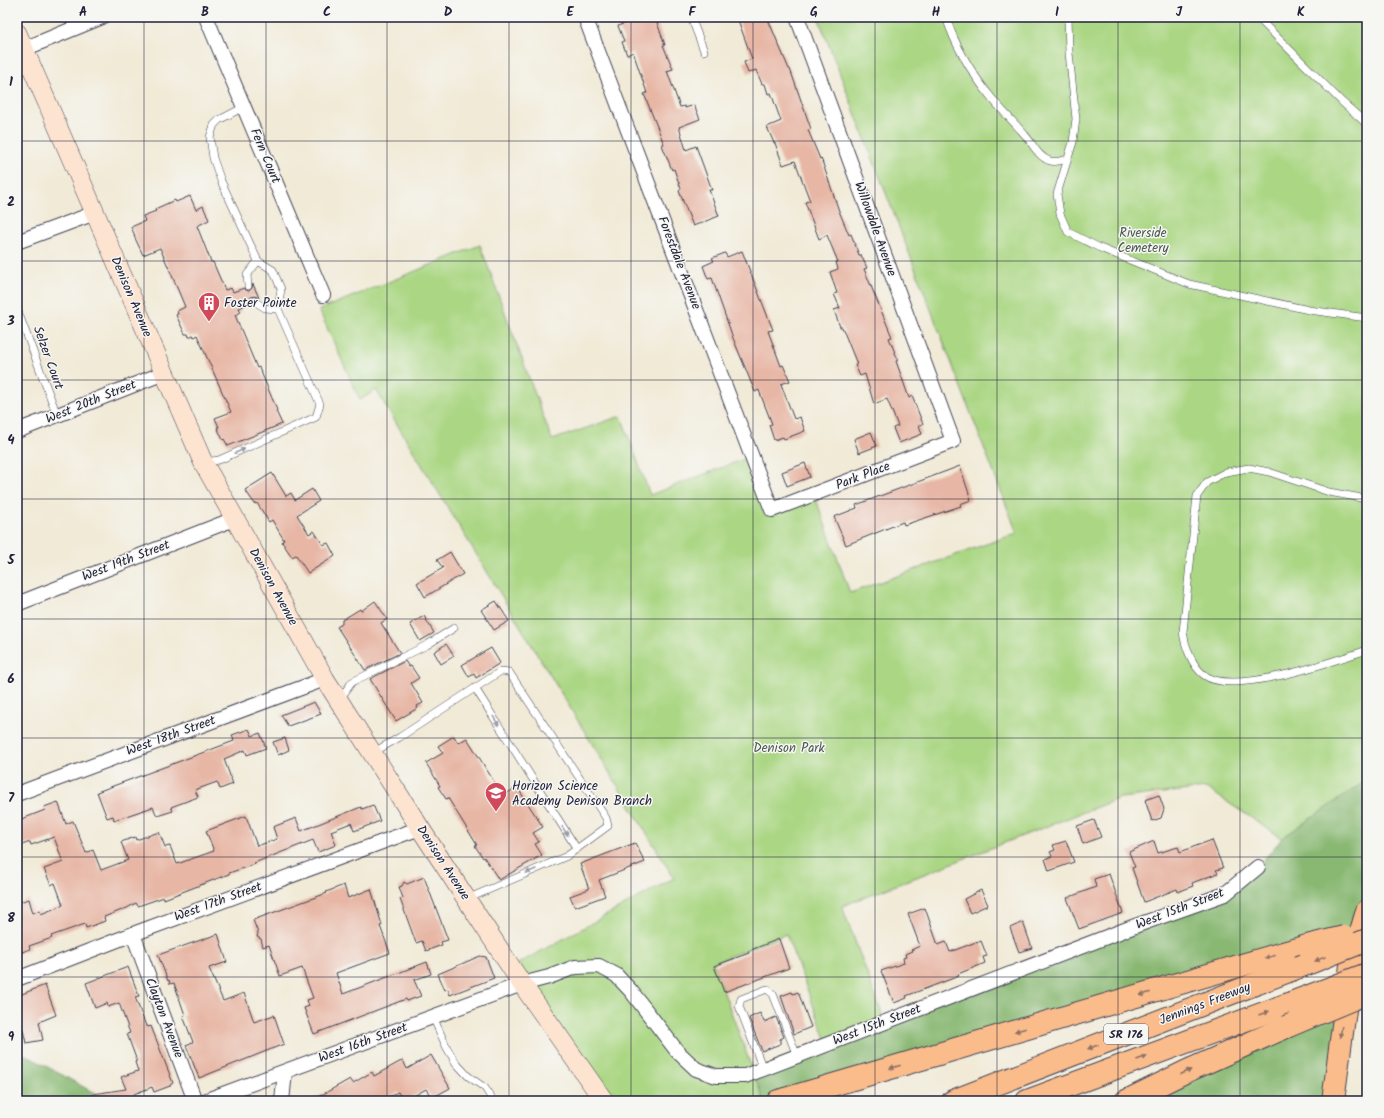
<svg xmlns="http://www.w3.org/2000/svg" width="1384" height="1118" viewBox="0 0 1384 1118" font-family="Kalam,sans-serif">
<rect width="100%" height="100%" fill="#f6f6f2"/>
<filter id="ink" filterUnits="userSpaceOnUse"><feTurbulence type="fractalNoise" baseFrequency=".025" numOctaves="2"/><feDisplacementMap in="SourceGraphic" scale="8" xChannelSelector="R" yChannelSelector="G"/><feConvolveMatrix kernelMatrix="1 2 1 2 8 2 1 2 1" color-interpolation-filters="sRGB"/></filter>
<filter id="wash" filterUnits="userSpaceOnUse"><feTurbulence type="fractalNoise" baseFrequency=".012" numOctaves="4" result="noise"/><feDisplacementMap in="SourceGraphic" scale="16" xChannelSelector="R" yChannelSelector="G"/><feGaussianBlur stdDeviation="0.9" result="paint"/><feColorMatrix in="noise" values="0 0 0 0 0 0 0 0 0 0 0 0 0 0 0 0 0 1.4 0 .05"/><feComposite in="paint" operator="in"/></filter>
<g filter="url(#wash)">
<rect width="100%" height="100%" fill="#f1ead7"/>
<!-- green -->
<path fill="#abd784" stroke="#667c60" d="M818,17H1367V780L1282,838L1206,788L1120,798L842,906L885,1022L828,1044L786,934L713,963L764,1101H604L512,967L674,878L376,390L360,400L319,310L480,245L552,440L621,416L650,495L752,456L772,510L814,494L850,593L1017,533Z"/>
<!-- forest -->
<g fill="#88b872" stroke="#556d56">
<path d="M1367,780V908L1352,936L778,1101H764L753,1072L1225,894L1258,867L1282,838Z"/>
<path d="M1345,1003L1333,1101H1132Z"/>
<path d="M17,1050L109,1101H17Z"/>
</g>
<g id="blocks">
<!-- building -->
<g fill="#e7b6a4">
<path d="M625,17H655L665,45H663L673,69L667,71L680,107L685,106V108L694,105L700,119L679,127L686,150L696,146L712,190H709L719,216L693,226L679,191L681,189L674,169L672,170L662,145L664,144L644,94L647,93L633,52L627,55L622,42L624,41L618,26L627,22Z"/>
<path d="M737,17H767L789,69H790L811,129L808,130L820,159L821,158L839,211L849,235L851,234L859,255H861L867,268L864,269L892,337L889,338L898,360L896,361L909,398L912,396L923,424L919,425L922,434L899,443L893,428L898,426L887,399L874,404L865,374L860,376L855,365L857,364L842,327H840L834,310L840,308L834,294L837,293L830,272L838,269L836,262H838L827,235L819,239L805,202L810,201L795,161L783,165L775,143H774L767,127L781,121L771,93L768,94L765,84H762L756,70L748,73L744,62L752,59Z"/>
<path d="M190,196L196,210L203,206L209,220L197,226L211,262H213L225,290L231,288L233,292L244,288L246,290L249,291L252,288L253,284L259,298L255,296L251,297L249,300L250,303L239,308L241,312L235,315L257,368L259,367L277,410L276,411L282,424L228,446L224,439L223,440L217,427H219L215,418L231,412L197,335L194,337L193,335L189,337L188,334H185L176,315L178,314L177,311L185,307L173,278L160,248L143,255L134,236H135L131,227L145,221L143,216L156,211L155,209L175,200L176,202Z"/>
<path d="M742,251L773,330L768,331L781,366L783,365L790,381L781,384L794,419L800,417L805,431L784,439L783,437L774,440L769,425L772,424L760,393L759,390L755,392L733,338L712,278L708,279L703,266L714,261L712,258L725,253L727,257Z"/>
<path d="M871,432L877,446L859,453L854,439Z"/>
<path d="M805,463L810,477L787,486L782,472Z"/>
<path d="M960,466L971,500L960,504L961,506L904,525L903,522L846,545L834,517L857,508L856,505Z"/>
<path d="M272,473L286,496L291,493L295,500L312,489L319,501L297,515L309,534L314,531L323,545L328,543L335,556L308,573L296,555L292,557L282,542L284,540L272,520L269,522L257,503L255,504L245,490Z"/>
<path d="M450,552L463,574L425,597L417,583L443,568L437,560Z"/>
<path d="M375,601L387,619L381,623L400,653L365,670L337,627L342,624V620L360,609L361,611Z"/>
<path d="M496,601L509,621L494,630L481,610Z"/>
<path d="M424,616L434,633L420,641L410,624Z"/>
<path d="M446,644L454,656L441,664L434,652Z"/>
<path d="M491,648L500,663L476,678L474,674L469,677L462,665Z"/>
<path d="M405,661L409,667L411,666L419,678L411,683L423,703L417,706L418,708L396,721L370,679Z"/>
<path d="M314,702L321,714L288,726L281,715Z"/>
<path d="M249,729L252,736L260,733L266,748L247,755L245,750L224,759L233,784L220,789L217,782L195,790L198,797L171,807L173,811L157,816L153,807L114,820L113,816L107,818L97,792L234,741L232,735Z"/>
<path d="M454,736L458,743L467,738L503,796L517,787L543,827L533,833L539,842L535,844L542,855L499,880L484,857L483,858L475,846L477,845L448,798L446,799L438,787L440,786L426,763L443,753L438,746Z"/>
<path d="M285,738L289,750L278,755L273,742Z"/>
<path d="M1159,795L1164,809L1161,818L1152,821L1145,800Z"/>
<path d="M58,802L66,824L73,821L86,853L93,850L101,870L128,860L121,842L135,837L136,840L159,832L165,847L170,846L177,864L214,851L206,831L246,816L257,846L277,839L273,827L296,818L301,831L361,807L362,809L373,805L380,821L354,831L351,823L331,831L336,845L318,852L313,840L254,863L255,864L229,873V874L164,899V897L138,906L136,903L127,908L104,917L105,921L86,928L85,924L51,936L52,938L29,946L30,949L17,954V903L29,899L33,913L40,910L41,914L63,905L55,883L51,885L44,869L63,862L54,837L31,845L30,842L17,847V821L45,810L44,807Z"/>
<path d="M1094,820L1101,837L1083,844L1077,826Z"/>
<path d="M1212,840L1223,868L1216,870L1218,873L1192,883L1193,886L1178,892L1177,889L1144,902L1132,868L1135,867L1129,852L1154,841L1158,853L1178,847L1180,852Z"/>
<path d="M1066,841L1074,862L1049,871L1045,859L1052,856L1050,852L1055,850L1053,845Z"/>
<path d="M635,843L645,862L599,880L605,896L575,907L570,896L589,889L580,864Z"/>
<path d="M1109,874L1123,913L1079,929L1067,898L1096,887L1094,879Z"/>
<path d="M424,877L448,940L441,942L442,945L426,951L422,941L416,943L400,899L403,898L399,887L402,886L404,882L407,884Z"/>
<path d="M344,885L348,898L371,889L382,925L380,926L390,953L336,973L343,994L427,962L431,974L414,980L421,996L407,1001L406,999L314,1034L304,1008L309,1006L307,1000L313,998L302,968L280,976L269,945L263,947L261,939L257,937L258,933L253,920L327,893L326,892Z"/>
<path d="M981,890L988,905L970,913L964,899Z"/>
<path d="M925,908L938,945L946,942L950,952L976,942V943L981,941L987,956L983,957L985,963L958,974L959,976L906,996L907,998L894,1003L881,971L904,963L903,958L906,957L905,954L912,951L911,950L920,946L908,914Z"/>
<path d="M1023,922L1032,948L1019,952L1010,928Z"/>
<path d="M218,934L227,962L209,968L223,1001L244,993L254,1022L274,1015L284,1044L199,1078L186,1045L193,1042L183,1016L185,1015L174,983L170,984L169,980L168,981L158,955Z"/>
<path d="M779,939L789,968L724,992L714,966L749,953L748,951Z"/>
<path d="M480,956L486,957L494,978L450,995L448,989L445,990L438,974Z"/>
<path d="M128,967L139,996L135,997L146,1026H148V1027L151,1026L173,1083L170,1085V1086L154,1092L152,1087L134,1094L132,1101H93V1094L126,1089L121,1077L138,1071L135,1062L137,1061L127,1034L130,1033L119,1003L108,1007L107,1003L95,1008L86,983Z"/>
<path d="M45,985L56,1015L39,1022L43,1040L26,1043L21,1021L17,1022V996Z"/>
<path d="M792,992L793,994L798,992L811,1027L794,1034L781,996Z"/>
<path d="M760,1013L764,1022L776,1017L784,1037L780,1039V1044L762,1051L749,1018Z"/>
<path d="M431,1055L450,1088L432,1098L426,1089L405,1101H403L398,1092L381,1101H311L350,1079L353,1083L372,1072L374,1076L403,1060L407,1069Z"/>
</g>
</g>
</g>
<g filter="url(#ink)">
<use href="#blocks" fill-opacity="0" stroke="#414052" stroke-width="1"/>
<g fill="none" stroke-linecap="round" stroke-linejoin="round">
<!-- lane casing -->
<g stroke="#414052" stroke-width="8">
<g id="lane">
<path d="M691,17L704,51"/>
<path d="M946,17C955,46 971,72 990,96C1001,110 1014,122 1025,135C1033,144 1038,157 1050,161C1056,163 1063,160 1068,159"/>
<path d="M1068,17L1069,53L1076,119L1073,142L1057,194L1060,214L1068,232L1100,248L1189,284L1309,310L1367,318"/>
<path d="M1257,17L1342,102L1367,124"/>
<path d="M248,286L247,275L258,261"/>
<path d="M254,301L265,308L278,309"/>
<path d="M17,309L57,415"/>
<path d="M205,462L219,460L316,417L320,404L278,309L281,289L273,270L258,261L221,181L213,158L210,137L214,125L219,120L244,107"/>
<path d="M1367,499L1329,492L1269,472L1249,468L1226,472L1207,482L1197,496L1183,632C1185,646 1192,666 1204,675C1233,697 1333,661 1367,650"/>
<path d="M475,688L577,849"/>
<path d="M340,699L352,682L427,645L454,628"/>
<path d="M374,752L400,737L501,671L509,672L606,818L608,826L567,856L467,899"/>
<path d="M433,1017L447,1048L456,1063L468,1076L485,1088L493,1101"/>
<path d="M763,1069L739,1006L741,999L767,989L773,994L797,1056"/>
</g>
</g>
<!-- street casing -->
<g stroke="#414052" stroke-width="16">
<g id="street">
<path d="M206,17L323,295"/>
<path d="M585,17L772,510L953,441L797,17"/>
<path d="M24,49L102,17"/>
<path d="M17,242L95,213"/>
<path d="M17,431L164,373"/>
<path d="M17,604L234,519"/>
<path d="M17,794L325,679"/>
<path d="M133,934L195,1101"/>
<path d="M17,979L133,934L420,828"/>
<path d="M204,1101L522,984L549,977L575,967L599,966L616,975L631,991L677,1051L696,1069L716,1076H745L1135,926L1225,894L1258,867"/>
<path d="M282,1101L285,1072"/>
</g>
</g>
<!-- secondary casing -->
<g stroke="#414052" stroke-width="20">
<path id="secondary" d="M17,33L203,462L325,679L420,828L522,984L604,1101"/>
</g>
<!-- highway casing -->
<g stroke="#414052" stroke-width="24">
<g id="highway">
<path d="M778,1101L1307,946"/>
<path d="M953,1101L1299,967"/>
<path d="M1027,1101L1291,1003"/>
<path d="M1126,1101L1185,1072L1286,1027"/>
<path d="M1333,1101L1351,965L1367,911"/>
</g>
</g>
<!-- lane -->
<use href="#lane" stroke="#fff" stroke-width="7"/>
<!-- street -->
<use href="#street" stroke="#fff" stroke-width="14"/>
<!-- secondary -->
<use href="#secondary" stroke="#fde4d1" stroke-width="19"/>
<!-- highway -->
<use href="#highway" stroke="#fabc8b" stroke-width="22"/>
<!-- highway-bridge casing -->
<g stroke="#414052" stroke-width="24" stroke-linecap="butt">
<g id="highway-bridge">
<path d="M1307,946L1344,937"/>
<path d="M1299,967L1367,940"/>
<path d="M1291,1003L1367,974"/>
<path d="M1286,1027L1367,993"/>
</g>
</g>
<!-- highway-bridge -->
<use href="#highway-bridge" stroke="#fabc8b" stroke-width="22"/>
</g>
<!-- one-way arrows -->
<defs><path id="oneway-solid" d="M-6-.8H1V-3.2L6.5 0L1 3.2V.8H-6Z"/></defs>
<g fill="#9c9ca7">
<use href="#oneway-solid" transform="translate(240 451) rotate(-24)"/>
<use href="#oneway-solid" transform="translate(496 721) rotate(58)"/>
<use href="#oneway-solid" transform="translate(565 831) rotate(58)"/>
<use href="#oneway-solid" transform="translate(531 871) rotate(157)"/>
</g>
<g fill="#8e6f63">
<use href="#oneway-solid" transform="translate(1270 957) rotate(164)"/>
<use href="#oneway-solid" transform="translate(1320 959) rotate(158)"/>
<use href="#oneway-solid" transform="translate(1145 994) rotate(164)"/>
<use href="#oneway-solid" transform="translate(1264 1013) rotate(-20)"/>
<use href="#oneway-solid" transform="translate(1020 1030) rotate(164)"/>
<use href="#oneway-solid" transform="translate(1341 1032) rotate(97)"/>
<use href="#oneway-solid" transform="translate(1093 1047) rotate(159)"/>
<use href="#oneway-solid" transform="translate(1142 1058) rotate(-20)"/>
<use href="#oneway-solid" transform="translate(895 1067) rotate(164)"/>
<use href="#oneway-solid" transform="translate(1186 1072) rotate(-25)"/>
</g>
</g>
<!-- grid -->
<path fill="none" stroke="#22223b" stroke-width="1" stroke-opacity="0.55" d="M144,17V1101M266,17V1101M387,17V1101M509,17V1101M631,17V1101M753,17V1101M875,17V1101M997,17V1101M1118,17V1101M1240,17V1101M17,141H1367M17,261H1367M17,380H1367M17,499H1367M17,619H1367M17,738H1367M17,857H1367M17,977H1367"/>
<!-- icons -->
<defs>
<g id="building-pin" transform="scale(1.15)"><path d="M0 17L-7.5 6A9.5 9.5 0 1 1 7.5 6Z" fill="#d1495b" stroke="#f6f6f2"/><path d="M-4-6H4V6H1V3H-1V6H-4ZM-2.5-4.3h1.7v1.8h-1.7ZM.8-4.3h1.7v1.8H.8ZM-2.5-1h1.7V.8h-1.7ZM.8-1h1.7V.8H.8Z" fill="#fff"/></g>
<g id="school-pin" transform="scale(1.15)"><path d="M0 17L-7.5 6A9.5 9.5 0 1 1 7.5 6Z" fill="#d1495b" stroke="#f6f6f2"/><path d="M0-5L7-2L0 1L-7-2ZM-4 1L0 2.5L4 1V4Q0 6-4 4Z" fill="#fff"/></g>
</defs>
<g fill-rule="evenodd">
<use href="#building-pin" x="209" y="303"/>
<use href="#school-pin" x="496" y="793"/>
</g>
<g text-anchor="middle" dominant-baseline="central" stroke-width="3" stroke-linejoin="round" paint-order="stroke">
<!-- shield labels -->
<rect fill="#f6f6f2" stroke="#626272" stroke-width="1" x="1104" y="1024" width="44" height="20" rx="3"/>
<g font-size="12" font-weight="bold" fill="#22223b">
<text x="1126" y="1034">SR 176</text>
</g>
<!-- street labels -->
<g font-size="13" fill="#22223b" stroke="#f6f6f2">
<text transform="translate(265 156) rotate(67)">Fern Court</text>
<text transform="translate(875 229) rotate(70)">Willowdale Avenue</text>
<text transform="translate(679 263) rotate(69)">Forestdale Avenue</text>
<text transform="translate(131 297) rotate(67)">Denison Avenue</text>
<text transform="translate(48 358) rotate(70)">Selzer Court</text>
<text transform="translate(91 402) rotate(-22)">West 20th Street</text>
<text transform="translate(863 476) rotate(-21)">Park Place</text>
<text transform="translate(126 561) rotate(-21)">West 19th Street</text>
<text transform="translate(273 587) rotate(61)">Denison Avenue</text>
<text transform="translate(171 736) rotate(-20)">West 18th Street</text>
<text transform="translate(443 863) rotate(57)">Denison Avenue</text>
<text transform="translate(218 902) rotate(-20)">West 17th Street</text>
<text transform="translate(1180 909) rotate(-21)">West 15th Street</text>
<text transform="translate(1205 1004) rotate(-21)">Jennings Freeway</text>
<text transform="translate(164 1018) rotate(69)">Clayton Avenue</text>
<text transform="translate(877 1025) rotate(-21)">West 15th Street</text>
<text transform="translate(363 1043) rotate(-20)">West 16th Street</text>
</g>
<!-- park labels -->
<g font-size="13" fill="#4b5851" stroke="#f6f6f2">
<text x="1143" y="233">Riverside<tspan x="1143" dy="15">Cemetery</tspan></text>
<text x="789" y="748">Denison Park</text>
</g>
<!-- poi labels -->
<g font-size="13" fill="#22223b" stroke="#f6f6f2" text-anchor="start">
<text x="224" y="303">Foster Pointe</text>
<text x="512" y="786">Horizon Science<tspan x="512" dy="15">Academy Denison Branch</tspan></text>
</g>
</g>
<!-- margin -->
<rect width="1384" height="1118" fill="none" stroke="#f6f6f2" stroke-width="44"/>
<rect x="22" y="22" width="1340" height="1074" fill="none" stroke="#22223b" stroke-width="1.5"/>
<g font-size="13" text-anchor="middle" font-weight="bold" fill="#22223b">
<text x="83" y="16">A</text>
<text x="205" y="16">B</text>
<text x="327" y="16">C</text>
<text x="448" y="16">D</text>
<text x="570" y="16">E</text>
<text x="692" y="16">F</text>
<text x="814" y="16">G</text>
<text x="936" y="16">H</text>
<text x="1057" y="16">I</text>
<text x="1179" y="16">J</text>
<text x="1301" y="16">K</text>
<text x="11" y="86">1</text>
<text x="11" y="206">2</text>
<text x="11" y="325">3</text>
<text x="11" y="444">4</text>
<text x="11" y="564">5</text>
<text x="11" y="683">6</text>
<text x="11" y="802">7</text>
<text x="11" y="922">8</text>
<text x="11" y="1041">9</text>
</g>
</svg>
